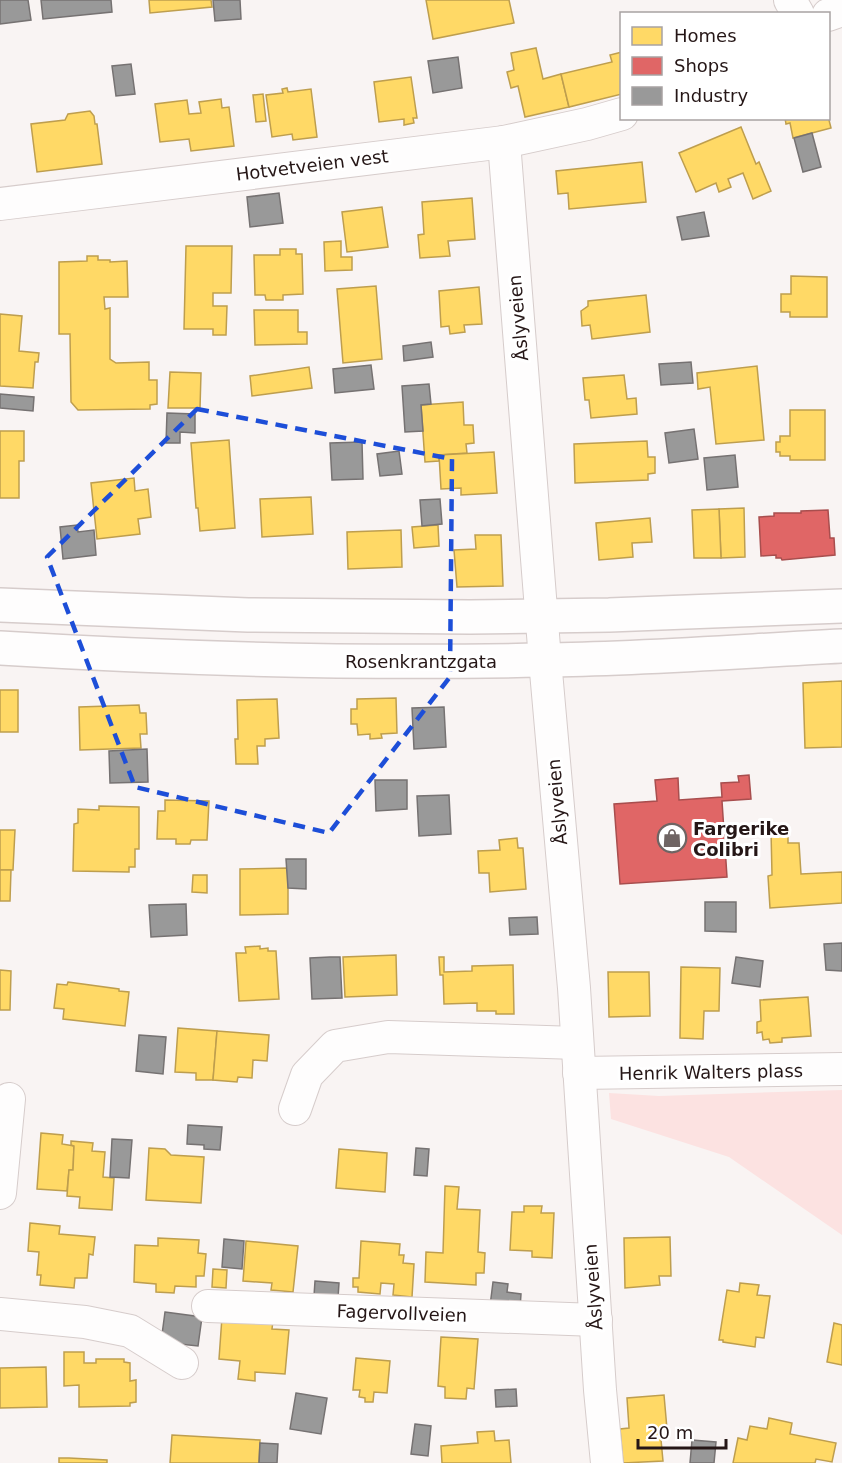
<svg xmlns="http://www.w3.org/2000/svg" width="842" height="1463" viewBox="0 0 842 1463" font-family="'DejaVu Sans',sans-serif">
<rect width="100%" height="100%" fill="#f9f4f3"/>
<!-- green -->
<path fill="#fce2e1" d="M842,1090V1235L729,1157L611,1119L609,1093L659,1096Z"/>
<!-- homes -->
<g fill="#ffd966" stroke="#be9e4e" stroke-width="1.5">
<path d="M149,0H211L212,7L150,13Z"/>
<path d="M426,0H509L514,23L433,39Z"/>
<path d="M536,48L543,79L561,74L569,107L525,117L518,86L511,88L507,72L514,70L511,53Z"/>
<path d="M622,52V94L569,107L561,74L612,62L610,55Z"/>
<path d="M411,77L417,118H413L414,123L404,125V119L379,122L374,82Z"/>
<path d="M287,88L288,92L311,89L317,137L293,140L292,134L272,137L266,95L283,93L282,89Z"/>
<path d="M263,94L266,121L256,122L253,95Z"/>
<path d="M221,99L222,108L229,107L234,146L191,151L189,139L160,142L155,104L187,100L189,114L201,113L199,102Z"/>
<path d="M90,111L94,116L95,124H97L102,164L37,172L31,124L65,120L68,114Z"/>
<path d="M828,116L831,128L793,138L790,123L786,124L785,118H828Z"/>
<path d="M741,127L756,164L759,162L771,191L753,199L743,173L728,179L731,187L719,192L716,183L696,192L679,153Z"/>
<path d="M642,162L646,202L569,209L568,193L558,194L556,171Z"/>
<path d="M472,198L475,239L448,241L450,256L420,258L418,235L424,234L422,202Z"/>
<path d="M382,207L388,247L347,252L342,212Z"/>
<path d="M341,241V257H352V270L325,271L324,242Z"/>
<path d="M186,246H232L231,293H213V306H227L226,335H213V329H184Z"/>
<path d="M280,249H296V254H302L303,294L283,295V300H266L265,295H255L254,255H280Z"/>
<path d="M87,256H98V260H110V262L127,261L128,297H104L105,309L110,308V359L116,363L149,362V380H157V404L150,405V409L78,410L71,402L70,334H59V262L87,261Z"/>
<path d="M791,276L827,277V317H790V312H781V294H791Z"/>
<path d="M376,286L382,359L343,363L337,289Z"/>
<path d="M479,287L482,324L464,325L465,332L450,334L449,326L441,327L439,291Z"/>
<path d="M646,295L650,332L592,339L590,325L582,326L581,311L588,306V301Z"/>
<path d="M254,310H298V332H307V344L255,345Z"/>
<path d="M0,314L22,316L19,351L39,353L38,362H35L33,388L0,386Z"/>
<path d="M757,366L764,440L716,444L710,387L698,389L697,373Z"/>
<path d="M309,367L312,388L252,396L250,376Z"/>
<path d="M170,372L201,373L200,408H168Z"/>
<path d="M624,375L627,399L636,398L637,414L591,418L589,400H585L583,378Z"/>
<path d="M463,402L464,425H473L474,443L466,444L467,453L439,455V461L425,462L421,405Z"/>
<path d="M790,410H825V460H790V456H780V452H776V442H780V436H790Z"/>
<path d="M0,431H24V461H19V498H0Z"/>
<path d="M229,440L235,528L200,531L198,508H196L191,443Z"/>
<path d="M647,441L648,457H655V473L648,474V480L575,483L574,444Z"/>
<path d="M494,452L497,493L461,495V488L441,489L439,455Z"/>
<path d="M134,478L135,491L148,489L151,517L138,519L140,534L97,539L91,483Z"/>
<path d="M311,497L313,534L262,537L260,499Z"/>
<path d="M744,508L745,557L721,558L719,509Z"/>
<path d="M719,509L721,558H694L692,510Z"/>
<path d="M650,518L652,542L632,543L633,557L599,560L596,523Z"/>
<path d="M438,525L439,546L414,548L412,527Z"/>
<path d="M401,530L402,567L348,569L347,532Z"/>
<path d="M475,535H501L503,586L457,587L454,550L476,549Z"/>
<path d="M842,681V747L805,748L803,683Z"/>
<rect x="0" y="690" width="18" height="42"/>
<path d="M396,698L397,733L381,734L382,738L370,739V734L358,735L357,724H351V709H357V699Z"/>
<path d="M277,699L279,738L265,739V746H257L258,764H236L235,739H238L237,700Z"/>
<path d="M139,705L140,713H146L147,734H140L141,748L80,750L79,707Z"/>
<path d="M165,800L209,801L207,840H191L190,844H176V839H157L158,811H165Z"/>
<path d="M99,806L139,807V849H135V867H129V872L73,871L74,824L78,823V809L99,810Z"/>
<path d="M788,829V843H799L801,874L842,872V903L770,908L768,876L772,875L771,831Z"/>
<path d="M0,830H15L13,870H0Z"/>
<path d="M517,838L518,848H523L526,889L490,892L489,873H479L478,851L500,850L499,840Z"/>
<path d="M288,868V914L240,915V869Z"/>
<path d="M0,870H11L10,901H0Z"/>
<path d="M193,875H207V893L192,892Z"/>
<path d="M260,946V949L268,948V951H276L279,999L239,1001L236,953H246L245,947Z"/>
<path d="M396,955L397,995L345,997L343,957Z"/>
<path d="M439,957H444V972L472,971V966L513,965L514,1014H496V1011H477V1003L444,1004L443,975H440Z"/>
<path d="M681,967L720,968L719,1011H704L703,1039L680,1038Z"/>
<path d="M0,970L11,971L10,1010H0Z"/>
<path d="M608,972H649L650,1016L609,1017Z"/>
<path d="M68,982L119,989V991L129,992L125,1026L63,1019L64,1009L54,1008L57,984L67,985Z"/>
<path d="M808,997L811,1036L782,1038V1042L770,1043L769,1039L763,1040L762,1032L757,1033V1022L761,1021L760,1000Z"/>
<path d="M178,1028L217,1031L213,1080H196V1073L175,1072Z"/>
<path d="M217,1031L269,1035L267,1061L253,1060L252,1078L238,1077L237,1082L213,1080Z"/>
<path d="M41,1133L63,1135L62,1144L74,1146L73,1170H69L67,1191L37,1189Z"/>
<path d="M71,1141L93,1143L92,1151L105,1152L103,1177L114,1178L112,1210L79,1208L80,1197L67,1196L69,1170H73L74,1146L71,1145Z"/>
<path d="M149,1148L165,1149L171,1155L204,1157L201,1203L146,1200Z"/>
<path d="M339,1149L387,1153L385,1192L336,1188Z"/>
<path d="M445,1186L459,1187L457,1209L480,1210L478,1252L485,1253L484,1273H476V1285L425,1282L426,1252L443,1253Z"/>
<path d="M524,1206H542L541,1213H554L552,1258L532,1257V1251L510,1250L512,1212H524Z"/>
<path d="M30,1223L60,1226L59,1234L95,1237L93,1255L89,1254L87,1278H75L74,1288L40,1285L41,1275H37L39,1252L28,1251Z"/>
<path d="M670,1237L671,1276H659L660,1285L625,1288L624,1238Z"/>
<path d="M158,1238L199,1240L198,1253L206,1254L204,1276H196V1287L175,1286L174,1293L156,1292V1284L134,1282L135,1245L158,1246Z"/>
<path d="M246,1241L298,1246L293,1292L271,1290L272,1283L243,1281Z"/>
<path d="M361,1241L400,1244L399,1255H404L403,1263L414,1264L412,1297L393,1295L394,1284L381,1283L380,1294L358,1292V1287H353V1278H359Z"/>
<path d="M213,1269L227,1270L226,1288L212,1287Z"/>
<path d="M740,1283L759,1285L757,1295L770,1296L764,1338L756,1337L755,1347L723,1342V1340H719L727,1290L739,1292Z"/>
<path d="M222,1317L273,1321L272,1329L289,1330L285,1374L255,1372V1381L238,1379L240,1361L219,1359Z"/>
<path d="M834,1323L842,1325V1365L827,1362Z"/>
<path d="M441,1337L478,1339L474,1389L467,1388L466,1399L445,1398V1387L438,1386Z"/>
<path d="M64,1352H84V1363H96V1359H124V1362L130,1363V1381L136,1380V1402L130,1403V1406L79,1407V1385L64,1386Z"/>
<path d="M356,1358L390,1361L387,1393L374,1392L373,1402H365V1398L359,1397L360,1390H353Z"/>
<path d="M46,1367L47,1407L0,1408V1368Z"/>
<path d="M664,1395L667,1429H660L663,1461L623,1463L620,1429L629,1428L627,1398Z"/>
<path d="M769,1418L792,1423L790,1434L836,1443L832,1462L816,1459L815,1463H733L738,1438L747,1440L750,1426L767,1429Z"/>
<path d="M494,1431L495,1441L509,1440L511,1463H442L441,1446L478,1443L477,1432Z"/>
<path d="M172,1435L260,1440L259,1463H170Z"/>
<path d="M59,1458H69L107,1460V1463H59Z"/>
</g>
<!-- shops -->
<g fill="#e06666" stroke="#a84e4e" stroke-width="1.5">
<path d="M828,510L830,538H834L835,555L782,560L781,558H776V555L761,556L759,517L774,516V513H801V511Z"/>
<path d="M749,775L751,799L722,801L727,877L620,884L614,804L657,801L655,780L678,778L679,800L722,797L721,783L739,782L738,776Z"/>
</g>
<!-- industry -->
<g fill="#999" stroke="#767272" stroke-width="1.5">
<path d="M0,0H28L31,20L0,24Z"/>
<path d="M41,0H111L112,12L43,19Z"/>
<path d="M213,0H240L241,19L215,21Z"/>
<path d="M458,57L462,88L433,93L428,61Z"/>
<path d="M131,64L135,94L116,96L112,66Z"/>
<path d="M812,133L821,167L803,172L794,138Z"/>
<path d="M279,193L283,223L250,227L247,197Z"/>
<path d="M704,212L709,236L682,240L677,217Z"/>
<path d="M431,342L433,357L404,361L403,346Z"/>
<path d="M691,362L693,383L661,385L659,364Z"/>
<path d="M371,365L374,389L335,393L333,369Z"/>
<path d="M429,384L431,404L421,405L423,431L405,432L402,386Z"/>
<path d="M0,394L34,397L33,411L0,408Z"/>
<path d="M167,413L195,414V433L180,432V443H166Z"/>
<path d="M694,429L698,459L669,463L665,433Z"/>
<path d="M362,442L363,479L332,480L330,443Z"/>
<path d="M399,451L402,474L380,476L377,454Z"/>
<path d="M735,455L738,487L707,490L704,458Z"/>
<path d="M440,499L442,524L422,526L420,500Z"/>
<path d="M77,525L78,532L94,530L96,555L63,559L60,527Z"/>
<path d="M444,707L446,747L414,749L412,708Z"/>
<path d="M147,749L148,782L110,783L109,751Z"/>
<path d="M375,780H407V809L376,811Z"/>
<path d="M449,795L451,834L419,836L417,796Z"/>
<path d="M286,859H306V889L288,888Z"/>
<path d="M705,902H736V932L705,931Z"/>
<path d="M186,904L187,935L151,937L149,905Z"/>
<path d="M537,917L538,934L510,935L509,918Z"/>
<path d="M842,943V971L826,970L824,944Z"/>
<path d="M330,957H340L342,998L312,999L310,958Z"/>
<path d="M736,957L763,961L760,987L732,983Z"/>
<path d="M139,1035L166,1037L163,1074L136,1071Z"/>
<path d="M188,1125L222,1127L220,1150L204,1149V1145L187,1144Z"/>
<path d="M112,1139L132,1140L129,1178L110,1177Z"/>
<path d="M416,1148L429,1149L427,1176L414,1175Z"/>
<path d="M224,1239L244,1241L242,1269L222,1267Z"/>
<path d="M315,1281L339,1283L338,1298L314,1296Z"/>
<path d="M493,1282L508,1284L507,1292L521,1294L520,1309L490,1306Z"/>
<path d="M165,1312L202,1317L198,1346L161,1342Z"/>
<path d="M516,1389L517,1406L496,1407L495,1390Z"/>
<path d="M296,1393L327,1398L321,1434L290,1429Z"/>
<path d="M415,1424L431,1426L428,1456L411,1454Z"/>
<path d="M692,1440L716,1442L714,1463H690Z"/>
<path d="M260,1443L278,1444L277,1463H259Z"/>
</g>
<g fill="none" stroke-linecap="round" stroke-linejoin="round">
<!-- street casing -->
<g stroke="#d6cccb" stroke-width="34">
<g id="street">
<path d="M790,0L798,14"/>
<path d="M828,15L842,10"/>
<path d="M504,142L545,660L574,988L600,1390L607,1463"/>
<path d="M0,204L504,142L587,124L622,114"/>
<path d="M579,1073L842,1069"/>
<path d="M295,1109L307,1075L335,1046L388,1037L577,1043"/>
<path d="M0,1193L9,1099"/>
<path d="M208,1306L596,1320"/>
<path d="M0,1314L85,1322L130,1331L182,1363"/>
</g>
</g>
<!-- primary casing -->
<g stroke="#d6cccb" stroke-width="36">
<g id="primary">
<path d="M0,605L248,615L470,617L609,615L842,606"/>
<path d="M0,648C181,659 362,664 543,660C643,659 743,651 842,646"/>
</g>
</g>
<!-- street -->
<use href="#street" stroke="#fefdfd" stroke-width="32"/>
<!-- primary -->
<use href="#primary" stroke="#fefdfd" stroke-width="33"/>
</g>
<!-- marked area -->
<path fill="none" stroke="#1d4ed8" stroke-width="4.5" stroke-dasharray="12 8" stroke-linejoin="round" d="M197,409L452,459L450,677L329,833L135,787L47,557Z"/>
<!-- icons -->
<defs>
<g id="shop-ring" transform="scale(1.5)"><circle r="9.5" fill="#fff" stroke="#6f6463" stroke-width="1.5"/><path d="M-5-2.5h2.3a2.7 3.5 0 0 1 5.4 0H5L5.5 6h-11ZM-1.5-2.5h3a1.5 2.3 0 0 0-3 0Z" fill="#6f6463"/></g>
</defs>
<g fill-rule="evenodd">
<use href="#shop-ring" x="672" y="838"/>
</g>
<g text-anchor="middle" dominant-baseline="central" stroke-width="6" stroke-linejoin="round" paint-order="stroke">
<!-- street labels -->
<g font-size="18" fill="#251616" stroke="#fff">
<text transform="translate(312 165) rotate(-7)">Hotvetveien vest</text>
<text transform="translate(518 318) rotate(-95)">Åslyveien</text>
<text x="421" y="661">Rosenkrantzgata</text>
<text transform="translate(557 802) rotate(-95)">Åslyveien</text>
<text transform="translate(711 1072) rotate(-1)">Henrik Walters plass</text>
<text transform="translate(593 1287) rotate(-94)">Åslyveien</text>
<text transform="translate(402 1313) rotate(2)">Fagervollveien</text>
</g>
<!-- poi labels -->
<g font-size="18" font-weight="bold" fill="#251616" stroke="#fff" text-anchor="start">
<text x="693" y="828">Fargerike<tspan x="693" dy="21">Colibri</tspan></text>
</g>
</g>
<!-- legend -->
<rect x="620" y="12" width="210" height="108" fill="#ffffff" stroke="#a8a2a2" stroke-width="1.5"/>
<rect x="632" y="27" width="30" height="18" fill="#ffd966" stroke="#a8a2a2" stroke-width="1.5"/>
<text x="674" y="42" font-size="18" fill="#251616">Homes</text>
<rect x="632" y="57" width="30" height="18" fill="#e06666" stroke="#a8a2a2" stroke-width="1.5"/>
<text x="674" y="72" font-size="18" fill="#251616">Shops</text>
<rect x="632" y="87" width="30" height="18" fill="#999999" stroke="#a8a2a2" stroke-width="1.5"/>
<text x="674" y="102" font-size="18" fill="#251616">Industry</text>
<!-- scale -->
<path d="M638 1439v9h88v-9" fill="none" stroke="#251616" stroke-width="3"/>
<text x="647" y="1439" font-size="18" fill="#251616" stroke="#ffffff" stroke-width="4.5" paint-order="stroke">20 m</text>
</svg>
